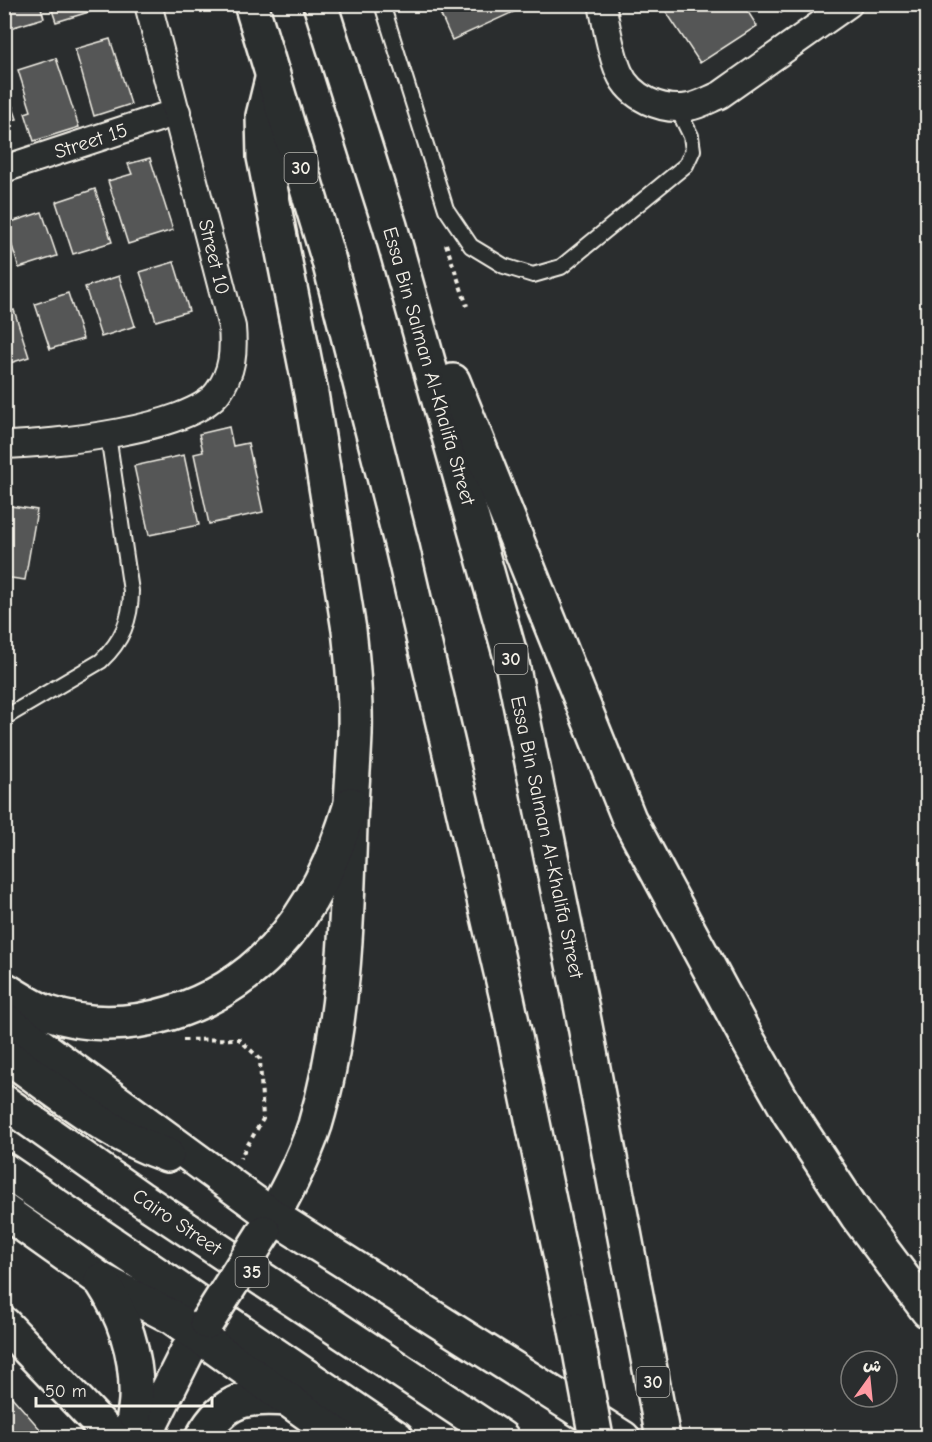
<svg xmlns="http://www.w3.org/2000/svg" width="932" height="1442" viewBox="0 0 932 1442" font-family="'Comic Neue','Playpen Sans Arabic',sans-serif">
<rect width="100%" height="100%" fill="#2a2d2e"/>
<filter id="ink" filterUnits="userSpaceOnUse"><feTurbulence type="fractalNoise" baseFrequency=".0167" numOctaves="2"/><feDisplacementMap in="SourceGraphic" scale="12" xChannelSelector="R" yChannelSelector="G"/><feConvolveMatrix kernelMatrix="1 2 1 2 8 2 1 2 1" color-interpolation-filters="sRGB"/></filter>
<g filter="url(#ink)">
<!-- building -->
<g fill="#555756" stroke="#f4f1e8" stroke-width="1.5">
<path d="M4,4H40L44,18L7,29L4,22Z"/>
<path d="M50,4H101L102,8L56,22Z"/>
<path d="M436,4H521L522,8L452,40Z"/>
<path d="M661,4H743L757,26L700,63Z"/>
<path d="M775,4H793L781,13Z"/>
<path d="M110,39L131,104L94,116L75,49Z"/>
<path d="M56,58L79,127L34,141L25,113L31,111L18,70Z"/>
<path d="M4,81L17,119L4,123Z"/>
<path d="M150,158L173,230L128,244L108,181L132,174L128,164Z"/>
<path d="M95,189L112,242L73,254L56,202Z"/>
<path d="M42,212L57,256L19,268L5,224Z"/>
<path d="M174,262L189,311L156,321L140,272Z"/>
<path d="M119,276L135,326L101,337L85,287Z"/>
<path d="M68,293L83,339L50,349L35,304Z"/>
<path d="M14,310L29,357L4,365V313Z"/>
<path d="M229,427L233,446L248,443L263,512L209,524L194,454L203,452L199,434Z"/>
<path d="M184,455L199,525L149,535L134,466Z"/>
<path d="M4,505L37,510L25,580L4,577Z"/>
<path d="M4,1388L48,1438H4Z"/>
</g>
<g fill="none" stroke-linecap="round" stroke-linejoin="round">
<!-- lane casing -->
<g stroke="#f4f1e8" stroke-width="18">
<g id="lane">
<path d="M382,4L446,209L471,246L504,266L533,275L561,267L686,165L693,150L691,136L677,108"/>
<path d="M4,718L101,661C122,641 131,620 131,591L108,435"/>
</g>
</g>
<!-- street casing -->
<g stroke="#f4f1e8" stroke-width="30">
<g id="street">
<path d="M602,4C607,27 610,51 619,72C630,98 662,112 689,107C700,105 710,99 720,95L849,4"/>
<path d="M4,169L177,112"/>
<path d="M4,445C51,444 191,430 218,392C233,372 234,351 232,327L148,4"/>
</g>
</g>
<!-- secondary casing -->
<g stroke="#f4f1e8" stroke-width="38">
<g id="secondary">
<path d="M264,1232C283,1198 303,1162 315,1125C344,1028 347,926 350,825C351,794 354,764 355,734C356,699 353,665 349,630L311,393L264,157L263,116L273,75"/>
<path d="M144,1438L187,1352L207,1322"/>
<path d="M202,1438C224,1398 246,1396 289,1399"/>
</g>
</g>
<!-- primary casing -->
<g stroke="#f4f1e8" stroke-width="38">
<g id="primary">
<path d="M4,989C19,998 32,1007 48,1013C128,1040 218,1008 274,949C313,908 335,857 351,804"/>
<path d="M4,1019L273,1216L623,1438"/>
<path d="M4,1054C56,1090 107,1135 167,1155"/>
<path d="M4,1102L140,1198L502,1438"/>
<path d="M4,1170L397,1438"/>
<path d="M4,1211L101,1280L172,1317L342,1438"/>
<path d="M101,1280C125,1317 138,1356 136,1400C135,1413 132,1425 132,1438"/>
<path d="M4,1324L113,1438"/>
</g>
</g>
<!-- highway casing -->
<g stroke="#f4f1e8" stroke-width="38">
<g id="highway">
<path d="M251,4L329,261L402,547L507,998L576,1330"/>
<path d="M320,4L390,226L510,654L579,994L663,1438"/>
<path d="M453,381L629,819L750,1044L790,1114L857,1216L928,1311"/>
</g>
</g>
<!-- path -->
<g stroke="#f4f1e8" stroke-width="4" stroke-dasharray="4.5 4.5" stroke-linecap="butt">
<path d="M446,244L467,306"/>
<path d="M183,1040L239,1039L260,1059L263,1119L240,1158"/>
</g>
<!-- lane -->
<use href="#lane" stroke="#2a2d2e" stroke-width="14"/>
<!-- street -->
<use href="#street" stroke="#2a2d2e" stroke-width="26"/>
<!-- secondary -->
<use href="#secondary" stroke="#2a2d2e" stroke-width="33"/>
<!-- primary -->
<use href="#primary" stroke="#2a2d2e" stroke-width="33"/>
<!-- highway -->
<use href="#highway" stroke="#2a2d2e" stroke-width="33"/>
<!-- secondary-bridge casing -->
<g stroke="#f4f1e8" stroke-width="38" stroke-linecap="butt">
<path id="secondary-bridge" d="M207,1322L264,1232"/>
</g>
<!-- highway-bridge casing -->
<g stroke="#f4f1e8" stroke-width="38" stroke-linecap="butt">
<path id="highway-bridge" d="M576,1330L596,1438"/>
</g>
<!-- secondary-bridge -->
<use href="#secondary-bridge" stroke="#2a2d2e" stroke-width="33"/>
<!-- highway-bridge -->
<use href="#highway-bridge" stroke="#2a2d2e" stroke-width="33"/>
</g>
</g>
<g text-anchor="middle" dominant-baseline="central" stroke-width="6" stroke-linejoin="round" paint-order="stroke">
<!-- shield labels -->
<g fill="#2a2d2e" stroke="#b7b6b0" stroke-width="1.5">
<rect x="284.5" y="153" width="33" height="30" rx="4.5"/>
<rect x="494.5" y="644" width="33" height="30" rx="4.5"/>
<rect x="235.5" y="1257" width="33" height="30" rx="4.5"/>
<rect x="636.5" y="1367" width="33" height="30" rx="4.5"/>
</g>
<g font-size="18" font-weight="bold" fill="#f4f1e8">
<text x="301" y="168">30</text>
<text x="511" y="659">30</text>
<text x="252" y="1272">35</text>
<text x="653" y="1382">30</text>
</g>
<!-- street labels -->
<g font-size="20" fill="#f4f1e8" stroke="#2a2d2e">
<text transform="translate(91 141) rotate(-18)">Street 15</text>
<text transform="translate(214 257) rotate(76)">Street 10</text>
<text transform="translate(429 366) rotate(74)">Essa Bin Salman Al-Khalifa Street</text>
<text transform="translate(547 837) rotate(78)">Essa Bin Salman Al-Khalifa Street</text>
<text transform="translate(177 1222) rotate(34)">Cairo Street</text>
</g>
</g>
<!-- margin -->
<rect width="932" height="1442" fill="none" stroke="#2a2d2e" stroke-width="24"/>
<rect x="12" y="12" width="908" height="1418" fill="none" stroke="#f4f1e8" stroke-width="2" filter="url(#ink)"/>
<!-- north arrow -->
<g transform="translate(869 1379) rotate(15)"><circle r="28" fill="#2a2d2e" stroke="#7b7b78" stroke-width="1.5"/>
<path d="M0-4.5L10 22L0 15L-10 22Z" fill="#ff9aa2"/>
<text y="-9" font-size="16" font-weight="bold" text-anchor="middle" fill="#f4f1e8">ش</text>
</g>
<!-- scale -->
<path d="M36 1397v9h176v-9" fill="none" stroke="#f4f1e8" stroke-width="3"/>
<text x="45" y="1397" font-size="18" fill="#f4f1e8" stroke="#2a2d2e" stroke-width="4.5" paint-order="stroke">50 m</text>
</svg>
